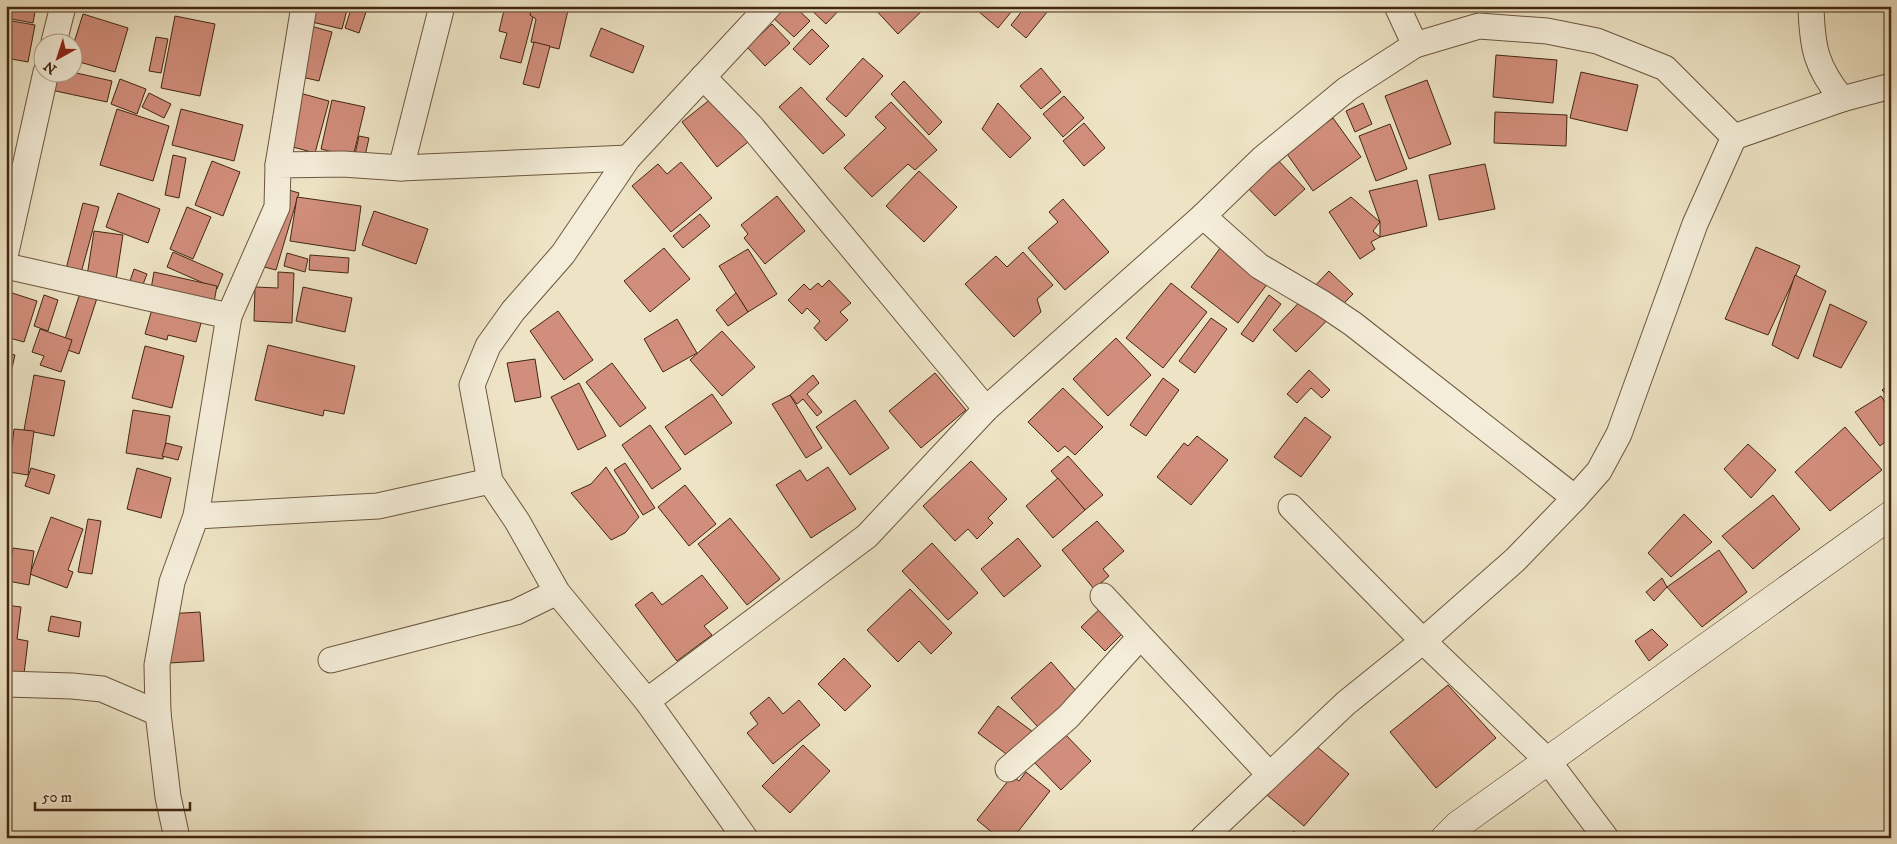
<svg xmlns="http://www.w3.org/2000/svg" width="1897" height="844" viewBox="0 0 1897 844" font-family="'IM FELL DW Pica',serif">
<rect width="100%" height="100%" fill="#eee4c5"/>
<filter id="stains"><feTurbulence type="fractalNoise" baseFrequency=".004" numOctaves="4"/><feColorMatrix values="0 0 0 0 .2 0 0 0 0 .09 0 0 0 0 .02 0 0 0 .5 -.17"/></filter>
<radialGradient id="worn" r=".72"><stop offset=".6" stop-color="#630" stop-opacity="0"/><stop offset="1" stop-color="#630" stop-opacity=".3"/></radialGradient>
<!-- building -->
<g fill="#d28e7c" stroke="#422712">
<path d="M6,6H36L33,23L6,18Z"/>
<path d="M306,6H348L342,29L303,20Z"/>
<path d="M352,6L367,9L359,33L345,28Z"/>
<path d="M505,6H536L521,63L500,58L507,33L499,31Z"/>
<path d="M532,6H569L559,49L531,42L536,19L530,15Z"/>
<path d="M778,6H794L810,21L794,37L770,15Z"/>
<path d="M807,6H843L826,24Z"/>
<path d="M872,6H927L898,34Z"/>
<path d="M972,6H1016L998,28Z"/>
<path d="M1026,6H1052L1026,38L1011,25Z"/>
<path d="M83,14L128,28L115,72L72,60V49Z"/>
<path d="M175,16L215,24L200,96L161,88Z"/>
<path d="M6,20L35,25L28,62L6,58Z"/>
<path d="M304,24L332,32L319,81L302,77Z"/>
<path d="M772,24L790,43L765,66L747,47Z"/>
<path d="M601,28L644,46L633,73L590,56Z"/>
<path d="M812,29L829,46L810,65L793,49Z"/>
<path d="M156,37L168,39L161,73L149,71Z"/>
<path d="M534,42L550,46L539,88L523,84Z"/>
<path d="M1496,55L1557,60L1553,103L1493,97Z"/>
<path d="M863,58L883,76L846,117L826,99Z"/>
<path d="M1041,68L1061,92L1041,109L1020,86Z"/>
<path d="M55,72H72L112,81L107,102L51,90Z"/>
<path d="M1581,72L1638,85L1627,131L1570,118Z"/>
<path d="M120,79L146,89L137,114L111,104Z"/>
<path d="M1427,80L1451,144L1409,159L1385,96Z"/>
<path d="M904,81L942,122L929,135L891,94Z"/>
<path d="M801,87L845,135L823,154L779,107Z"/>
<path d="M296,92L329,101L315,153L282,144Z"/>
<path d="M149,93L171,104L164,118L142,107Z"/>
<path d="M1064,96L1084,118L1063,137L1043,114Z"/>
<path d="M712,98L748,142L717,167L682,122Z"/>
<path d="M332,100L365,107L353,157L321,149Z"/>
<path d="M891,102L937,150L915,170L908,164L872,197L844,168L886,128L875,117Z"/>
<path d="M998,103L1031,138L1010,158L982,129Z"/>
<path d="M1363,103L1372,124L1355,132L1346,111Z"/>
<path d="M117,109L169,126L153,181L100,165Z"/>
<path d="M181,109L243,125L234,161L172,145Z"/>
<path d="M1495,112L1567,115L1566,146L1494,143Z"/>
<path d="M1333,118L1361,157L1313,191L1285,151Z"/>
<path d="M1084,123L1105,148L1084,166L1063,141Z"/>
<path d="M1390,124L1407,169L1376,181L1359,136Z"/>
<path d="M359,136L369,138L365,156L355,154Z"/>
<path d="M173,155L186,158L179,198L165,195Z"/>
<path d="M1275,157L1305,189L1275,216L1245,185Z"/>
<path d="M212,161L240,172L223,216L195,205Z"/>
<path d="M681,162L712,198L671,232L632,186L658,164L667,174Z"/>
<path d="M1485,164L1495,209L1439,220L1429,175Z"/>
<path d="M919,171L957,207L924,242L886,206Z"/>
<path d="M1417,180L1427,226L1380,237V222L1369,191Z"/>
<path d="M282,188L299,193L276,270L260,266Z"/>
<path d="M118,193L160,209L148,243L106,227Z"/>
<path d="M777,196L805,231L765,264L744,238L748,234L741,225Z"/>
<path d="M297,197L361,206L355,251L290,241Z"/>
<path d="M1351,197L1380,222L1373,231L1380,237L1371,242L1375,249L1360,259L1329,212Z"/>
<path d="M1063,199L1109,252L1065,290L1028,248L1058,222L1049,212Z"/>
<path d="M83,203L99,207L81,273L66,269Z"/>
<path d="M187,207L211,217L193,259L170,249Z"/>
<path d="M374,211L428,229L416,264L362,245Z"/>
<path d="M700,214L710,226L683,248L673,236Z"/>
<path d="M94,231L123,235L116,280L87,276Z"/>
<path d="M1227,239L1274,275L1238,323L1191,287Z"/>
<path d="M1756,247L1800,266L1768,335L1725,319Z"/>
<path d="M664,248L690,279L650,312L624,281Z"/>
<path d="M748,249L777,294L748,312L719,266Z"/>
<path d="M173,252L223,274L217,289L167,267Z"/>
<path d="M1023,252L1053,285L1037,299L1041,312L1014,337L965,284L996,256L1007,267Z"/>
<path d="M287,253L308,259L305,272L284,266Z"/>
<path d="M310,255L349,258L348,273L309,270Z"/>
<path d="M134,269L147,274L140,292L128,287Z"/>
<path d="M1329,271L1353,294L1296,352L1273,330Z"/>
<path d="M154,272L217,286L214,302L151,289Z"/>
<path d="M278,272L294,273L292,323L254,321L255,287L278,288Z"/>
<path d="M1795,275L1826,291L1798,359L1772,345Z"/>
<path d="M829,280L851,303L840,312L848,320L826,341L814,328L820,321L807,308L802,314L788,300L804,284L810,290L818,283L822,287Z"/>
<path d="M1171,283L1207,312L1163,368L1126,338Z"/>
<path d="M303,287L352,298L345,332L296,321Z"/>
<path d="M81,290L98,295L79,354L62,348Z"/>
<path d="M6,291L37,301L24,342L6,337Z"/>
<path d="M736,293L748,312L728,326L716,310Z"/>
<path d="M44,295L58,300L48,331L34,326Z"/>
<path d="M1269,295L1281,304L1253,342L1241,334Z"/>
<path d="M1830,304L1867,322L1841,368L1813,356Z"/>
<path d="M152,309L201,323L196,342L168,335L167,340L145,334Z"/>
<path d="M558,311L593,360L564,380L530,331Z"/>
<path d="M1211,318L1227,329L1195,373L1179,361Z"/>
<path d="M677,319L697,353L663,372L644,339Z"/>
<path d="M40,329L72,340L61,372L40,365L44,356L32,352Z"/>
<path d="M722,331L755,367L722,396L690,360Z"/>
<path d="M1116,338L1151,375L1108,416L1073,379Z"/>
<path d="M268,345L355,366L344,414L324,410L323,416L255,400Z"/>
<path d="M145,346L184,356L172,408L132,398Z"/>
<path d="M6,353L15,355L6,394Z"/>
<path d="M535,359L541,397L515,402L507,363Z"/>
<path d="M612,363L646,408L620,427L586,382Z"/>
<path d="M1309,370L1330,390L1322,398L1311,388L1297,403L1287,394Z"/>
<path d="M935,373L966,410L921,448L889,411Z"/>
<path d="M34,375L65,381L54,436L24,430Z"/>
<path d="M813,375L819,383L807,394L822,412L817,416L803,399L797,404L790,395Z"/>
<path d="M1163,378L1179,390L1146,436L1130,425Z"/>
<path d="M579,383L606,436L578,450L551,397Z"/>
<path d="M1891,384V400L1882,390Z"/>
<path d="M1063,388L1103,427L1075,455L1065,446L1058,452L1028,422Z"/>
<path d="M712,394L732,423L685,455L665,427Z"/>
<path d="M790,395L822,448L806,458L772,404Z"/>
<path d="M1881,396L1891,411V437L1880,446L1855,412Z"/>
<path d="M855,400L889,448L850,475L816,427Z"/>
<path d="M133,410L170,416L163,459L126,453Z"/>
<path d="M1305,417L1331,437L1301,477L1274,457Z"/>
<path d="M650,425L681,469L652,489L622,445Z"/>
<path d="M1845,427L1882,470L1830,511L1795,472Z"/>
<path d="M14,429L34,431L28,475L9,472Z"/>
<path d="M6,431L10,432L6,450Z"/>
<path d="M1197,436L1228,460L1191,505L1157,477L1184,443L1188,446Z"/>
<path d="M166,443L182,447L178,460L162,456Z"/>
<path d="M1748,444L1776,470L1751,498L1724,469Z"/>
<path d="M1068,456L1103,495L1085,510L1051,471Z"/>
<path d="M971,461L1007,499L988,518L993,523L977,539L968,529L955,541L923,506Z"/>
<path d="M625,463L655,508L643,515L614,470Z"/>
<path d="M606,467L639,517L625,533L611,540L571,493L591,484Z"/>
<path d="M828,467L856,509L811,538L776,485L800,470L807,481Z"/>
<path d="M31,468L55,475L49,494L25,486Z"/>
<path d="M137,468L171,478L161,518L127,509Z"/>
<path d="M1058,478L1085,510L1053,538L1026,506Z"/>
<path d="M685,485L716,524L689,546L658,507Z"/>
<path d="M1773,495L1800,529L1753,569L1722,536Z"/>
<path d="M1684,514L1712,542L1671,577L1648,553Z"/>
<path d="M51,517L83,529L68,570L73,572L67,588L30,574Z"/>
<path d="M730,518L780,579L747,605L698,544Z"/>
<path d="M88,519L101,521L92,574L78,572Z"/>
<path d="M1097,521L1124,551L1103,569L1109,576L1094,589L1062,550Z"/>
<path d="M1018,538L1041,566L1004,597L981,569Z"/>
<path d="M932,543L978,593L948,620L902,571Z"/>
<path d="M13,548L34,551L29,585L8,581Z"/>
<path d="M1719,550L1747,592L1702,627L1667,587Z"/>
<path d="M702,575L728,608L704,626L712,635L677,661L635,605L652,592L662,605Z"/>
<path d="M1662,578L1667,587L1654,601L1646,592Z"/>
<path d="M910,589L952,633L931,654L919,641L898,662L867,630Z"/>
<path d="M1105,604L1128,628L1105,651L1081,627Z"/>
<path d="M6,605L21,607L17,639L28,641L24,674L6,672Z"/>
<path d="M200,612L204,661L169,663L166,614Z"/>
<path d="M51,616L81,622L79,637L48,631Z"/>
<path d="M1652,629L1668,645L1649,661L1635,641Z"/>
<path d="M844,658L871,686L845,711L818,684Z"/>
<path d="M1051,662L1077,692L1038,727L1011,698Z"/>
<path d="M1448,685L1496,738L1436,788L1390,732Z"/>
<path d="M769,697L783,714L799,700L820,725L773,764L747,733L758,724L750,713Z"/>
<path d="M998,706L1033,732L1013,759L978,733Z"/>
<path d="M1063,732L1091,761L1061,790L1033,761Z"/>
<path d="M803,745L830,771L790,813L762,786Z"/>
<path d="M1315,745L1349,774L1304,826L1267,795Z"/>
<path d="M1026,772L1050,791L1013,838H999L977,820L1012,776L1019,781Z"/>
<path d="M1294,831L1302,838H1287Z"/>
</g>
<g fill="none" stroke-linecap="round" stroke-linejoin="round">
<!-- street casing -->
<g stroke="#6d563f" stroke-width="27">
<g id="street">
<path d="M1397,6L1415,45"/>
<path d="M1811,6C1812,48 1816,67 1842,99"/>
<path d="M54,42L63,6"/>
<path d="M703,77L751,126L986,409"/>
<path d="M278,165L304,6"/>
<path d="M401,168L442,6"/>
<path d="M1203,216L1259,266L1322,303L1353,324L1575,498"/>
<path d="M6,252L46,72"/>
<path d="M6,266L229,316"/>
<path d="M1291,507L1423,641L1548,761L1606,838"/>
<path d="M196,516L378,506L490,481"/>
<path d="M1103,596L1269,774"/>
<path d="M331,660L516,612L557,592"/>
<path d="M6,684L72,686L102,689L158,713"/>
<path d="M647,701L867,536L986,409L1203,216L1262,159L1347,89L1415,45L1479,26L1547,31L1597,41L1665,68L1734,137"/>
<path d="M1008,769L1068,717L1140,637"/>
<path d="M177,838L168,797L158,713L157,665L172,582L196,516L229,316L277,207L278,165L343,164L401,168L628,158"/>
<path d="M745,838L647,701L557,592L517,521L490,481L472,385L488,346L513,311L563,254L628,158L769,6"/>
<path d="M1203,838L1346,703L1423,641L1515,560L1575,498L1599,471L1619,434L1695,224L1734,137L1842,99L1891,86"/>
</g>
</g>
<!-- secondary casing -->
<g stroke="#422712" stroke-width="29">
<path id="secondary" d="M1445,838L1458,825L1891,515"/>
</g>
<!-- street -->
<use href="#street" stroke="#f4edd9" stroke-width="25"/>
<!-- secondary -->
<use href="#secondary" stroke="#f4edd9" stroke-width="28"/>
</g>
<!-- margin -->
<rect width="1897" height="844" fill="none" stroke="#eee4c5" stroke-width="25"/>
<rect x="8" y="8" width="1882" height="829" fill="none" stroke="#422712" stroke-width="2.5"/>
<rect x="12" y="12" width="1872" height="819" fill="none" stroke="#422712"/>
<!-- north arrow -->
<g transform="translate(58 58) rotate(219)"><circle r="24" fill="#f4edd9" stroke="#ad9e89"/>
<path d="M0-4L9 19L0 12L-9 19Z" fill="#8f2418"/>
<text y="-8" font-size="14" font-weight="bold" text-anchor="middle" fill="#422712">N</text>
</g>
<!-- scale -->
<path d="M35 802v8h155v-8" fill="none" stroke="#422712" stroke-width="2.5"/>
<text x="42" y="802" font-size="15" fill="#422712" stroke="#f4edd9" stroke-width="4" paint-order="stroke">50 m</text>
<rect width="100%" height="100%" filter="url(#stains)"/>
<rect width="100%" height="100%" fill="url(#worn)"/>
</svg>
